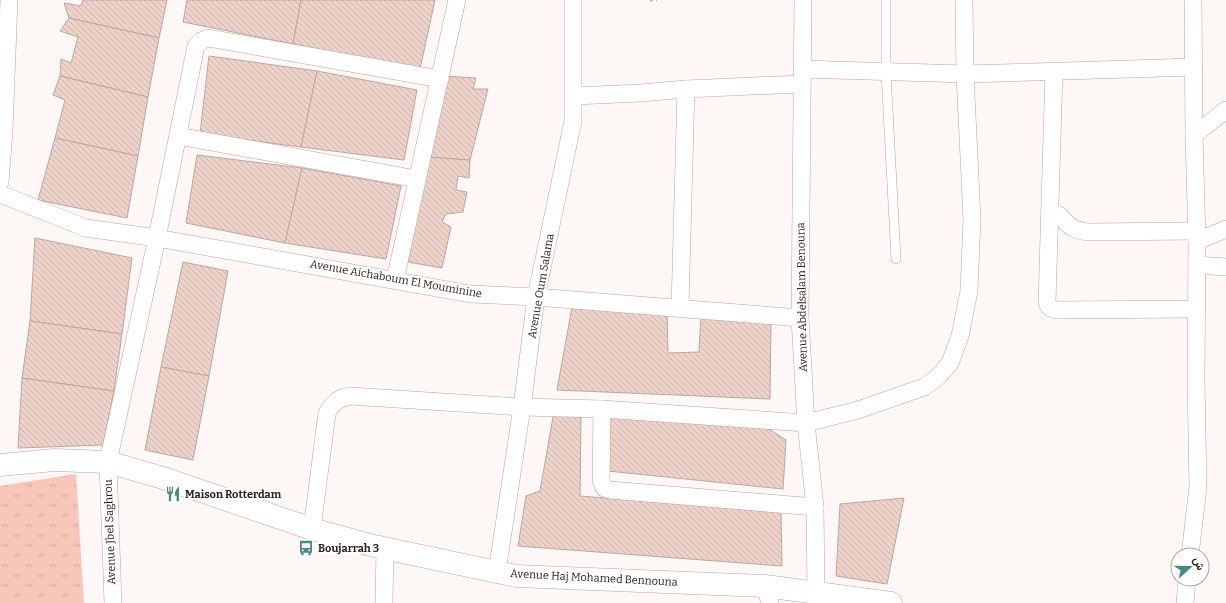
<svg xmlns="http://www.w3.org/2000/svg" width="1226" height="603" viewBox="0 0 1226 603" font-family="Bitter,Vazirmatn,serif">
<defs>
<pattern id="grass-tufts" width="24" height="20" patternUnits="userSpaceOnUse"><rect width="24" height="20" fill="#f9c7ba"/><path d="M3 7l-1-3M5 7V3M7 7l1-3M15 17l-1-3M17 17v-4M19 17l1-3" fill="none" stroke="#d6ab9f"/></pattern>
<pattern id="building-back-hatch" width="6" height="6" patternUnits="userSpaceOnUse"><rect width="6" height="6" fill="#edd2ca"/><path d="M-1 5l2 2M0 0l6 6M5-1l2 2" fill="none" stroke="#cbb4ad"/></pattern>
</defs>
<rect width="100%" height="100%" fill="#fdf7f6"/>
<!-- grass -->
<path fill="url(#grass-tufts)" d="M76,474L84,603H0V486Z"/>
<!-- building -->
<g fill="url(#building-back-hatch)" stroke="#bfa59e">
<path d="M83,0H167L159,38L69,18L64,3L81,6Z"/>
<path d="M187,0H301L293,44L183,22Z"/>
<path d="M301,0H435L420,69L293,44Z"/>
<path d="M69,18L159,38L148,97L60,76L61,59L71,63L78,37L60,31Z"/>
<path d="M209,56L317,71L301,147L200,134Z"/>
<path d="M317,71L417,90L404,160L301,147Z"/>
<path d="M60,76L148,97L138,156L55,138L65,100L53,95Z"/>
<path d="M442,76L476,78L473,89H488L470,160L426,157Z"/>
<path d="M55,138L138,156L127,218L38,200Z"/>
<path d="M197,155L302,168L285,243L186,223Z"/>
<path d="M426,157L470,160L469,178L458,176L456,190L467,192L463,212L446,214L442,222L451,227L442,268L408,262Z"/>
<path d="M302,168L401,186L386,259L285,243Z"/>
<path d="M35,238L132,258L122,334L30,321Z"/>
<path d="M183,262L228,271L209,376L161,367Z"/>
<path d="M572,307L667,314L668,353L699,352L701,316L771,322L770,399L557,390Z"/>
<path d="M30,321L122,334L114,391L22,378Z"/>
<path d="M161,367L209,376L193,460L145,450Z"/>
<path d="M22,378L114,391L103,445L18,448Z"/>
<path d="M554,411L581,415L580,496L781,512L782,566L518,546L526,496L540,491Z"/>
<path d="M611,416L767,428L786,440L783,489L608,471Z"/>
<path d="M904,498L887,584L836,576L840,504Z"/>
</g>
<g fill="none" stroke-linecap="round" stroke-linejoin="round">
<!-- lane casing -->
<g stroke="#bda39c" stroke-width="10">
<path id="lane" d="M886,0V73L896,259"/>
</g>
<!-- street casing -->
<g stroke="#bda39c" stroke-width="18">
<g id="street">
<path d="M803,0L800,318L806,423L815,507L816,594"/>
<path d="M802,69L965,74L1194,67"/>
<path d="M1054,71L1047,302C1049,309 1052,309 1058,310L1197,309"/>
<path d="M574,96L641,93L686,89L801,84"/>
<path d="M1194,135L1226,110"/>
<path d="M178,136L417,179"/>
<path d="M0,182L4,131L9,0"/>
<path d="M0,194L86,228L157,238L470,294L536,297L800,318"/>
<path d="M1050,213L1059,215C1069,226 1072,230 1088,232L1197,231"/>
<path d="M1197,241L1226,229"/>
<path d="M1197,265L1226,267"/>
<path d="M395,280L457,0"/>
<path d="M680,308L686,89"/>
<path d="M602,409L601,480L604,488L610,490L815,507"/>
<path d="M312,529L327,413C333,403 338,398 350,396L522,407L602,409L806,423L858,410L924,387L938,377L950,363L960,336L969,291L972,219L965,74L964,0"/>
<path d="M1190,555L1198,487L1196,380L1197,241L1194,135L1193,0"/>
<path d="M497,572L522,407L536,297L573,121V0"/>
<path d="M765,586L770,603"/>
<path d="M113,603L108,462L157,238L196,46L201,41L208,38L440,79"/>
<path d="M384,603L385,549"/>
<path d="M1185,603L1187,579"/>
</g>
</g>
<!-- secondary casing -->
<g stroke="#bda39c" stroke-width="23">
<path id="secondary" d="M0,465L54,460L108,462L163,478L312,529L374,546L516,576L765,586L891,603"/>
</g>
<!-- path -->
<path stroke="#b9b2b0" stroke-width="2.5" stroke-dasharray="3 3" stroke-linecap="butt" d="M650,0H657"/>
<!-- lane -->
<use href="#lane" stroke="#fff" stroke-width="9"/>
<!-- street -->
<use href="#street" stroke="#fff" stroke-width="17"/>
<!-- secondary -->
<use href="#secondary" stroke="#fff" stroke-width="22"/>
</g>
<!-- icons -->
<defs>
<g id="restaurant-bare" transform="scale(1.2)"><path d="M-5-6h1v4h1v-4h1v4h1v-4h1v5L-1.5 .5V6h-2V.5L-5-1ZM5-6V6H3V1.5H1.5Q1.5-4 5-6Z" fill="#468b83" stroke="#fff" stroke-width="2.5" paint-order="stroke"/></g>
<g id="bus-bare" transform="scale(1.2)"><path d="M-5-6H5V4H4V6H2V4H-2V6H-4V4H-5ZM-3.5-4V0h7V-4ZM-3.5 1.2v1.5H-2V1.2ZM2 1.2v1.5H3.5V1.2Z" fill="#468b83" stroke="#fff" stroke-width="2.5" paint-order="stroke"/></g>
</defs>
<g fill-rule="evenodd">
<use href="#restaurant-bare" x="173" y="494"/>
<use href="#bus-bare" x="306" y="548"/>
</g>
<g text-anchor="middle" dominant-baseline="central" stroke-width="4" stroke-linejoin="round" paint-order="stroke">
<!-- street labels -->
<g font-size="11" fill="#2a201e" stroke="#fff">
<text transform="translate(396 279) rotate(10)">Avenue Aichaboum El Mouminine</text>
<text transform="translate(541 286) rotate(-80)">Avenue Oum Salama</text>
<text transform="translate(802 297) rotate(-91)">Avenue Abdelsalam Benouna</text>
<text transform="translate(110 532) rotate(-92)">Avenue Jbel Saghrou</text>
<text transform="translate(594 578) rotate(3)">Avenue Haj Mohamed Bennouna</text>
</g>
<!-- poi labels -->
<g font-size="11" font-weight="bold" fill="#2a201e" stroke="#fff" text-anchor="start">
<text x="185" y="494">Maison Rotterdam</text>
<text x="318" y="548">Boujarrah 3</text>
</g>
</g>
<!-- north arrow -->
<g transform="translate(1190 567) rotate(69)"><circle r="19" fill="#ffffff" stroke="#aaa6a5"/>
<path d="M0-3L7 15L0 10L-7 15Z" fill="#468b83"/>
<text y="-6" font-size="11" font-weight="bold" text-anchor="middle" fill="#2a201e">ش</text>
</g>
</svg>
